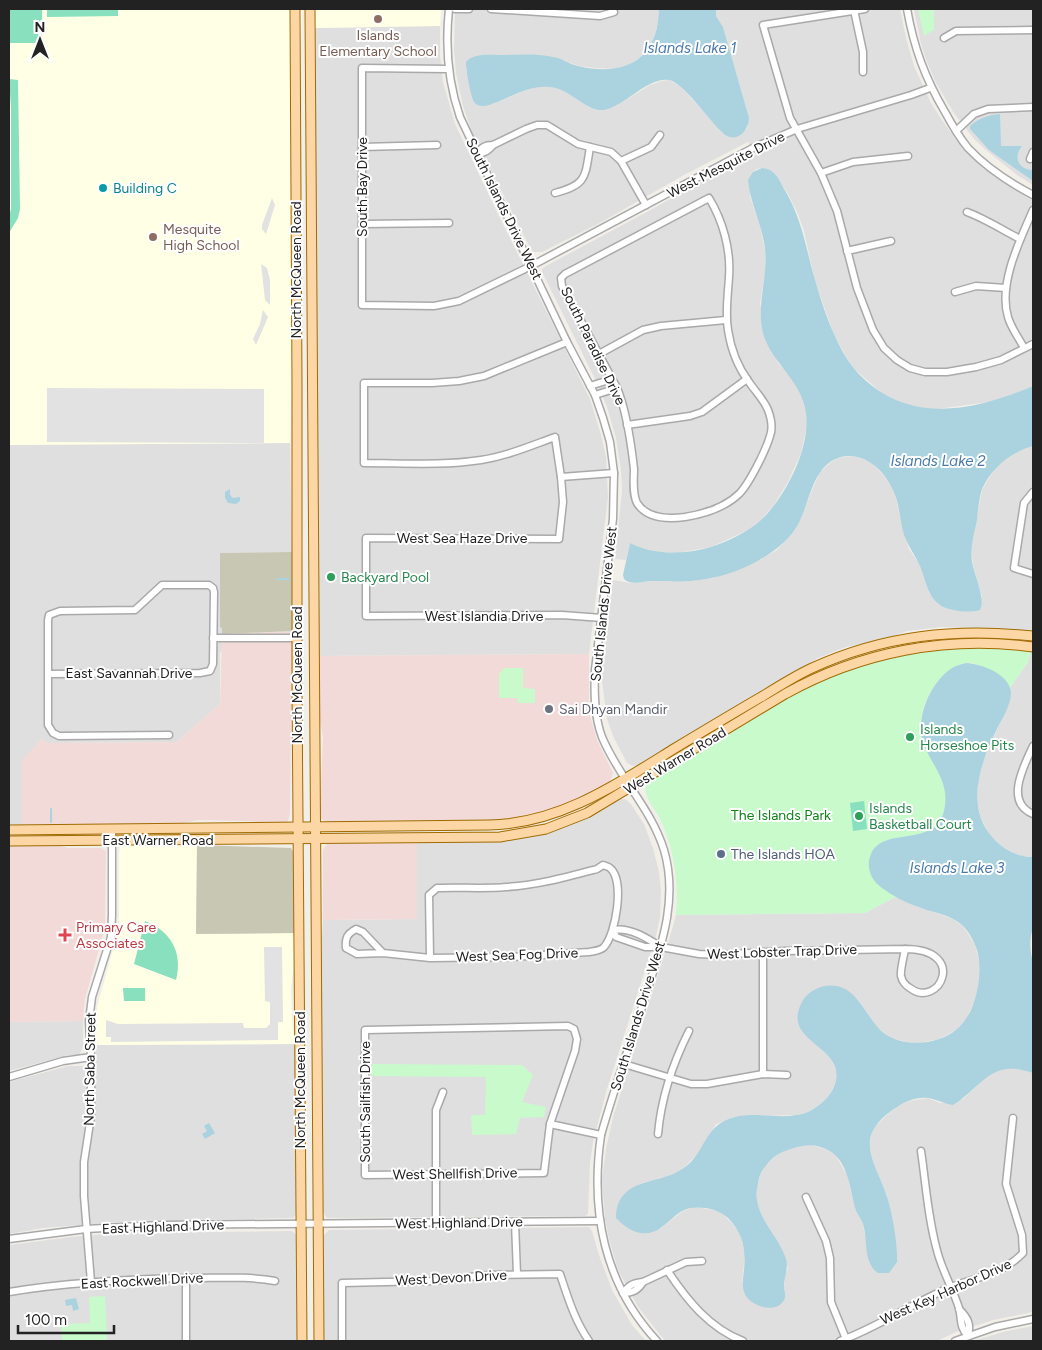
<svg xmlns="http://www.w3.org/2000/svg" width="1042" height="1350" viewBox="0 0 1042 1350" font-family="Figtree,sans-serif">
<rect width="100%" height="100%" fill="#f2efe9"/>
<!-- residential -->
<g fill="#e0dfdf">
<path d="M455,9H659V19L653,41L641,57L627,66L617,69L595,68L579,66L560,59L466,69L473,96L493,104L526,90L536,87L547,86L559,88L569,93L588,107L597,110L616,106L650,85L662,81L669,80L680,86L723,133L735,137L747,128L749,119L723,27L716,16V9H900L906,38L914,66L931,103L942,120L956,140L971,156L1012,188L1033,201V386L1006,397L989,402L937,409H926L906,404L883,394L852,367L834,335L815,281L804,231L798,214L789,196L776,175L762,168L757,169L753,172L750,197L760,226L765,251V272L760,304L778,363L790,376L797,388L806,408L807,425L801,453L788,482L773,506L761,520L750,529L711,547L677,553L660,552L642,548L630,543L626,560L615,559L622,491L621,470L616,438L607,407L594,377L542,272V269L546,266L656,207L698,183L756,155L748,142L684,175L598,224L542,252H533L531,250L472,132L463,106L456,73L454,50Z"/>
<path d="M914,9H1033V185L1017,175L986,150L974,139L953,112L935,81L927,62L921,44Z"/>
<path d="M440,26V56L443,82L455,124L494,206L590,399L601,435L606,457L608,497L589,654L319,656L315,28Z"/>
<path d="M290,443L292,552L220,553V627H222V651L220,652V704L177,742L47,743L42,739L23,760L22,825H9V445Z"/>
<path d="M1033,446V631L942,627L907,631L889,638L846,647L818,658L638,765L633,766L627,763L613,736L607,719L602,681L603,660L613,580L631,583L656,581H692L714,578L760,560L777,550L795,530L820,472L830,463L837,458L853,456L870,461L884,476L891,486L895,495L905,537L909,549L920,565L929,593L934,600L939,605L982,597L973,565L971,547L982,490L995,468L1003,461L1020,451Z"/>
<path d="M1031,651H1033V857H1030L1022,856L1007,850L1000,845L989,834L980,816L977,801L978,781L981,766L1008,705L1011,694L1009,689L1028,662Z"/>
<path d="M619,799H625L631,804L644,824L653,848L659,872L661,891L660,917L656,936L607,1089L593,1142L590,1163L588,1214L585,1216L327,1218L323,1212L321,956L323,920L417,919V842L502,840L540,834L580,820L598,812Z"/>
<path d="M895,897L953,919L963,926L975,945L980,964L978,987L974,1002L966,1019L956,1030L940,1039L919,1043L906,1042L889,1037L875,1025L858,1000L840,987L825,1051L833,1061L837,1074L836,1081L830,1095L823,1103L808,1112L797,1115L744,1116L734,1117L716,1124L699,1152L681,1171L669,1176L639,1184L660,1229L683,1211L695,1207L720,1211L739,1231L745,1253L742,1283L784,1287L785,1275L788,1268L757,1207V1187L761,1171L778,1153L786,1150L809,1144L828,1150L836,1156L847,1175L856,1211L863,1224L870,1265L887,1196L869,1154V1144L874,1127L896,1107L909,1101L928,1098L940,1103L963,1099L984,1079L997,1070L1012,1068L1025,1070L1033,1073V1312L993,1320L956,1332L937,1341H665L638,1307L618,1270L609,1239L605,1220L602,1180L606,1149L613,1117L669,940L676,915L865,913Z"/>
<path d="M83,1021V1047L79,1055H68L9,1071V1022Z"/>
<path d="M295,1044L297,1210L296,1215L293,1218L132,1221L43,1228L9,1234V1082L68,1066H96V1045Z"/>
<path d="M589,1227L592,1231L600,1258L613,1292L632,1325L646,1341H324L323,1239L324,1235L329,1230Z"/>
<path d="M289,1231H292L297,1236L298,1341H9V1245L71,1237L117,1233Z"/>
<path d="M1033,1326V1341H972L1007,1331Z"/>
</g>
<!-- commercial -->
<g fill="#f2dad9">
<path d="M292,631L290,814L288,821L283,824L246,821L199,820L177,824L22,825V760L42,739L47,743L177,742L220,704L222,634Z"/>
<path d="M589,654V712L597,740L613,773L610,782L599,789L549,811L503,821L329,823L321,819L320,809L323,737L319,716V656Z"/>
<path d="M333,842H417V919L323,920V850L327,844Z"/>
<path d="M53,844L68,848H101L106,851L105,928L85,999L83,1021L9,1022V845Z"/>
</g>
<!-- education -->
<g fill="#ffffe5">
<path d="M9,9H302L290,443L9,445Z"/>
<path d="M315,9H441L440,26L315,28Z"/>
<path d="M124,844L197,845L196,934L295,933V957L291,988L292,1020L295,1044L96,1045L97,1007L119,928V853L120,847Z"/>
</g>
<!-- construction -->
<g fill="#c7c7b4">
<path d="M292,552V631L222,634V628L220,627V553Z"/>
<path d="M197,845L291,848L294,854L295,933L196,934Z"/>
</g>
<!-- park -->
<g fill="#c8facc">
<path d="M918,9H934V30L924,36Z"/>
<path d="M970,648L1031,651L1028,662L1009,689C1005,678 997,673 987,669C981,666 973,662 966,663C939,668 920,702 921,727C923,759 958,783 942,817C929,843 897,831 878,845L877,884L895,897L865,913L676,915C679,881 674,848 659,817C654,807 641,794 647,783C671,766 697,752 722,737C753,718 785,697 818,682C867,661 917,651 970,648Z"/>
<path d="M504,668H523V688L535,689V703H518L517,698H499V673H500Z"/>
<path d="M372,1064L522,1065L533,1075L522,1102L546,1107L544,1117L520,1118L516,1134L472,1135L471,1115H485L486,1077L372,1076Z"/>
<path d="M105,1296L107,1341H62L61,1324L90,1323L89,1297Z"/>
</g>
<!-- pitch -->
<g fill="#88e0be">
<rect x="9" y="9" width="33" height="34"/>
<path d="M47,9H118V16L47,17Z"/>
<path d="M9,79L18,80L20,209L18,218L9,233V217L11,209V107Z"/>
<path d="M864,801L867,829L853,831L850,803Z"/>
<path d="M145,921C171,931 183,953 176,980L134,964Z"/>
<path d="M123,988H145V1001H124Z"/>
</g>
<!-- parking -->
<g fill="#e2e2e2">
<path d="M272,198L275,205L266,234L262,229V225Z"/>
<path d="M261,264L267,268L270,280V305L265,300Z"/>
<path d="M263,310L268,317L256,345L253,339L260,324Z"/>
<path d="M47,388L264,389V443L47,442Z"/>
<path d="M264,947H282L283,1022H278V1040L111,1042V1037H106V1020L118,1024L243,1023L244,1028H266L270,1024V1002L265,1001Z"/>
</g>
<!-- water -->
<g fill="#aad3df">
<path d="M659,9H716V16L723,27L749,118C749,127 741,140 730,137C729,137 723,134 723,133C710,122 683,82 669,80C647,77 626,106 604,110C585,112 572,89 550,87C527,84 506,101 485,106C481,106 477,106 474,102C470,94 466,70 466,62C474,53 488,55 499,55C517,55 535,53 553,57C562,58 569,64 578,66C625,77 658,60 659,9Z"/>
<path d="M1000,114L1001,146H1022C1013,157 1018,169 1032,170L1033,181L989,150L970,129V126C979,118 988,115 1000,114Z"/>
<path d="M762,168C774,169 778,177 783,187C802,218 805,245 815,280C823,308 835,343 852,366C858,374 864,379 871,385C920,424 981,408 1033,386V446C1010,453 992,467 982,489C979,498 978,510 977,520C974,534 970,547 972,562C974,574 986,599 980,610C972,612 963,612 954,610C928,606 928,586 920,566C915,555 908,546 904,535C900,522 900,508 895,495C887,473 866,451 841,457C810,465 810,509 794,531C772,560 727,579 691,581C678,582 666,581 653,581C644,581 631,586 624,579L623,575L630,543C660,558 699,554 729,540C740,535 751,529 761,520C787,496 817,437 803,401C794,375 770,359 763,333C756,305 768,278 765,250C763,226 750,204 748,180L753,172Z"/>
<path d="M230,489V495L233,498L240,497V501L236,504L228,503L225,498V492Z"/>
<path d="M966,663C982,664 1010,674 1011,693C1011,705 1002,719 997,729C981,761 964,807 993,838C1003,849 1017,857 1033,857V928C1029,940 1030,950 1033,963V1073C991,1058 984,1085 953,1105C945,1104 936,1099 928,1098C912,1096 897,1106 886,1115C855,1141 876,1164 886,1194C892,1211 898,1244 897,1262L889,1273H878C863,1263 868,1240 863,1224C861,1219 858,1215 856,1211C850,1191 849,1161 828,1150C814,1142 800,1145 785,1151C776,1154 770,1160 765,1167C760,1172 759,1178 758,1184C750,1214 778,1233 786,1259C789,1269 783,1279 784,1289C785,1292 786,1297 784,1300C777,1314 753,1307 746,1296C741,1288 743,1279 744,1270C746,1250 743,1233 728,1218C721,1212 714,1209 705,1208C698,1207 689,1207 682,1211C675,1215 669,1222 662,1227C645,1240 628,1231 616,1218C617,1178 655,1185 679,1171C707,1156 701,1125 735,1117C760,1111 786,1122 810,1111C819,1106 828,1099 833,1089C853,1046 781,1045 801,1004C805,995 812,990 821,987C860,977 864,1024 890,1037C910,1047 940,1044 957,1029C964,1023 971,1012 974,1002C979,987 981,970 978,954C976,945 970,933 963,926C953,916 937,913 924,909C910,904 897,899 885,890C879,886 874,882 871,875C868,867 868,861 871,854C884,824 940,851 945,805C948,783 935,768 926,750C916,730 922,706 933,688C942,675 950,666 966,663Z"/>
<path d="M209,1123L215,1133L205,1139L202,1134L207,1131L204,1126Z"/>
<path d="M76,1298L79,1309L73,1311L72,1305L66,1306L65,1300Z"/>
</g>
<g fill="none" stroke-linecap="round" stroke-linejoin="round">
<!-- stream -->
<g stroke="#aad3df" stroke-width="2">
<path d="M277,579H289"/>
<path d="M51,822V809"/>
</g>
<!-- minor casing -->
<g stroke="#a9a9a9" stroke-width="9">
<g id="minor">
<path d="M449,9C445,46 448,82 460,117L567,342L595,395L603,418L610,442L614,473L613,519L595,670C594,692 594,716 602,737C619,778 651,808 664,850C679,901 660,949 645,998C630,1044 614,1089 601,1135C590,1211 604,1284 657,1341"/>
<path d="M455,9H469"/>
<path d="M491,9L600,16L614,12"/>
<path d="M865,9L763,25L790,118L821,173L837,211L857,288L873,330L884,348L897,360L910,368L925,372H947L976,367L1001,360L1033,344"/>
<path d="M907,9C914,48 925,78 945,112C952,125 959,137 968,148C986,167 1010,183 1033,195"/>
<path d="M854,10L863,52V72"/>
<path d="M944,38L956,31L1033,30"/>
<path d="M448,69L362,68V305L434,306L459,301L531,266L753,148L797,129L911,95L930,88"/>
<path d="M956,131L974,114L988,109L1033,107"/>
<path d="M362,147L437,145"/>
<path d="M477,154C482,147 485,145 493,145L526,129L537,125H547L578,144L611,152L621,161L646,205"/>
<path d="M477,154C485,153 488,151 493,145"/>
<path d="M1030,159L1033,152"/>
<path d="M621,161L651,147L660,135"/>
<path d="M821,173L853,162L908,156"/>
<path d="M555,193C587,185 585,177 590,147"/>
<path d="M709,198C723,221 731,250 729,277C728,295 725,312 728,330C731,350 737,366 749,382C755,391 764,400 768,410C771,418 773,428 770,436C766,450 750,482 740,493C726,507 704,514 685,517C670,519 647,519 637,503C632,493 634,479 634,469C631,442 627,412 617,388L562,286L561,278L565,274Z"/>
<path d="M967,212C986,219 1002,230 1020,239"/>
<path d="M362,224L449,223"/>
<path d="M847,251L891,241"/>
<path d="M955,292L976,286L1006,288"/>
<path d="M567,342L484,376L459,381L432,383H364V463C403,463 442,466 481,460C507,456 530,446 555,437L561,477L563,502L559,539L366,538V616L562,615L602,618"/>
<path d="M1024,348C1019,338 1011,328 1008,317C998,284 1020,240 1033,210"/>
<path d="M599,354L643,330L661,326L726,320"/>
<path d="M590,386L612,379"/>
<path d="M595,395L617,388"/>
<path d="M627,425L690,416L702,412L747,379"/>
<path d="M561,477L614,473"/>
<path d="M1033,492L1024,503L1014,568L1033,574"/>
<path d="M213,638H297"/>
<path d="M48,674L200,673L210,671L213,664L214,592L213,588L209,585H162L135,610L60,611L49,615L48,620V725L53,733L59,736L169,735"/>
<path d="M1033,746C1024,766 1004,802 1033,814"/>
<path d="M661,947C647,938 630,927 613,930L616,937L645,947H661L699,954L716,955L785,951L905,949C969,949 939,1010 910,988C906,986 902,981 901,976C900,970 904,956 905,949"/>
<path d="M383,953L363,932L356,929C347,934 345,938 346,948L357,954L383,953L430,958L512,957L589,952C594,951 600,951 604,947C616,934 625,880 610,868C608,866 605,866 603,865L597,869C567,877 538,885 506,887C483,889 460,887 437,888L429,895L430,958"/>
<path d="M568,1026L574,1029L577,1039L575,1051L550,1124L544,1173L365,1175V1030Z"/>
<path d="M624,1064L691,1084H707L763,1074L787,1075"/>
<path d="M763,1074V952"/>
<path d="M9,1077L63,1061L91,1057"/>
<path d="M550,1124L601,1135"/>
<path d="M658,1134C661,1099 673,1063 689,1031"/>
<path d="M921,1151C926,1185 928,1220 938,1254C943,1272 953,1289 959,1308C962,1319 959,1327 968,1336"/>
<path d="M806,1197L826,1241L830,1258L831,1302L846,1339"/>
<path d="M515,1222L517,1274"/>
<path d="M436,1224V1110L443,1092"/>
<path d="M9,1239L86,1229L159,1225L600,1221"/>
<path d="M667,1270C687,1300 709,1328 743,1341"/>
<path d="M186,1278V1341"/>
<path d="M91,1282L84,1196V1162L91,1116V1057L89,1021L92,997L111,937L112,915V829"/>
<path d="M9,1292C69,1282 130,1279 191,1278C220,1278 248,1276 275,1281"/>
<path d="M623,1293C629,1285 633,1283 643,1282L686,1262L702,1261"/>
<path d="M623,1293C633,1293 638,1290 643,1282"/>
<path d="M959,1309C968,1318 971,1324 968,1336"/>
<path d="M342,1341V1283L430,1281L489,1275L560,1274C568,1298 575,1321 589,1341"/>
<path d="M840,1341C878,1327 913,1303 951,1287C977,1277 1003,1274 1023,1253L1022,1235L1006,1184L1013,1118"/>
<path d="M955,1341L995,1327L1033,1319"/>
</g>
</g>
<!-- major casing -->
<g stroke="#a06b00" stroke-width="11">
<g id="major">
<path d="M295,9L297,384V691L302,1341"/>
<path d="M310,9L319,1341"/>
<path d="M9,830L489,825C558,824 616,785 672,750C702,732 732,714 763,696C779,686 795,676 812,668C884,635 955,628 1033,636"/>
<path d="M9,841L500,837L546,829L587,813L785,694C860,652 947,635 1033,647"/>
</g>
</g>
<!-- minor -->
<use href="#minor" stroke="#fff" stroke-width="6"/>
<!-- major -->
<use href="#major" stroke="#fcd6a4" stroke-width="9"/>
</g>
<!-- markers -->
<g fill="#8d6e63" stroke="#fff" stroke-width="2">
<circle cx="378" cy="19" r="5"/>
<circle cx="153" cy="237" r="5"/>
</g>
<circle fill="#0f9aa8" stroke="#fff" stroke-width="2" cx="103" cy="188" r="5"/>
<g fill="#2e9e5b" stroke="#fff" stroke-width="2">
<circle cx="331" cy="577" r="5"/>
<circle cx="910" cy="737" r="5"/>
<circle cx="859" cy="816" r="5"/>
</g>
<circle fill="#6b7280" stroke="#fff" stroke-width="2" cx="549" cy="709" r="5"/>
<circle fill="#5c6f8a" stroke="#fff" stroke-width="2" cx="721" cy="854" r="5"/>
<path fill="#e0444e" stroke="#fff" stroke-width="2" d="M62.5 927.5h5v5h5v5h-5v5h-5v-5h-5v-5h5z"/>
<g text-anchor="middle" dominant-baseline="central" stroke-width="4" stroke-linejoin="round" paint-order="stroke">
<!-- education labels -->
<g font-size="14" fill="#785e54" stroke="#fff">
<text x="378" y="35">Islands<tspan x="378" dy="16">Elementary School</tspan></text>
<text x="163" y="229" text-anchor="start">Mesquite<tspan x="163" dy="16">High School</tspan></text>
</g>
<!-- street labels -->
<g font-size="14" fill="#222" stroke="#fff">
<text transform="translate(726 165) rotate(-27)">West Mesquite Drive</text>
<text transform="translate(362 187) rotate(-90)">South Bay Drive</text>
<text transform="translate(504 209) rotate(64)">South Islands Drive West</text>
<text transform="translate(296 270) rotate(-90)">North McQueen Road</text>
<text transform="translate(593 346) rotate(64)">South Paradise Drive</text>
<text x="462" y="538">West Sea Haze Drive</text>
<text transform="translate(604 604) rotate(-84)">South Islands Drive West</text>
<text x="484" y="616">West Islandia Drive</text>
<text x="129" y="673">East Savannah Drive</text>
<text transform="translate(297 675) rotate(-90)">North McQueen Road</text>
<text transform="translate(675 761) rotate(-31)">West Warner Road</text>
<text x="158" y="840">East Warner Road</text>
<text transform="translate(782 952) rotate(-2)">West Lobster Trap Drive</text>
<text transform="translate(517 955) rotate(-2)">West Sea Fog Drive</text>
<text transform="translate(638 1016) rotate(-73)">South Islands Drive West</text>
<text transform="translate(90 1069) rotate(-89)">North Saba Street</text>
<text transform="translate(300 1080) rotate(-90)">North McQueen Road</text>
<text transform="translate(365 1102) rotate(-90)">South Sailfish Drive</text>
<text transform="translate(455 1174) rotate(-1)">West Shellfish Drive</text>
<text transform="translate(459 1223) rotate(-1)">West Highland Drive</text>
<text transform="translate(163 1227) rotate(-2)">East Highland Drive</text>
<text transform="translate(451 1278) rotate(-3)">West Devon Drive</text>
<text transform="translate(142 1281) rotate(-3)">East Rockwell Drive</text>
<text transform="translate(946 1292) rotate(-24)">West Key Harbor Drive</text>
</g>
<!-- culture labels -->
<g font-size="14" fill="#0d838f" stroke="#fff" text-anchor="start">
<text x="113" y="188">Building C</text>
</g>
<!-- leisure labels -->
<g font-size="14" fill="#27864d" stroke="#fff" text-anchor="start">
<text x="341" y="577">Backyard Pool</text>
<text x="920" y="729">Islands<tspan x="920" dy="16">Horseshoe Pits</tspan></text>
<text x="869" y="808">Islands<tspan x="869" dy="16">Basketball Court</tspan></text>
</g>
<!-- worship labels -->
<g font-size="14" fill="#5b616d" stroke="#fff" text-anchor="start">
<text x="559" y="709">Sai Dhyan Mandir</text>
</g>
<!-- park labels -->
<g font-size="14" fill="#0c8416" stroke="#fff">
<text x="781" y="815">The Islands Park</text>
</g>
<!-- service labels -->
<g font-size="14" fill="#4e5e75" stroke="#fff" text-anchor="start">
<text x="731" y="854">The Islands HOA</text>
</g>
<!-- health labels -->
<g font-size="14" fill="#be3a42" stroke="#fff" text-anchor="start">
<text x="76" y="927">Primary Care<tspan x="76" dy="16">Associates</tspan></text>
</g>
<!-- water labels -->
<g font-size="15" font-style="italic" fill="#4a7aab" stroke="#fff">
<text x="690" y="48">Islands Lake 1</text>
<text x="938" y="461">Islands Lake 2</text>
<text x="957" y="868">Islands Lake 3</text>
</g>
</g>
<!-- border -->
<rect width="1042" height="1350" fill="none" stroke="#222222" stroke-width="20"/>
<!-- north arrow -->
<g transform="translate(40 40)" stroke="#ffffff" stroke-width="4" paint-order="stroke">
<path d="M0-4L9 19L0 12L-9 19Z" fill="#222222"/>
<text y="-8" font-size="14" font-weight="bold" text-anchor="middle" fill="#222222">N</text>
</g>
<!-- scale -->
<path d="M18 1325v8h96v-8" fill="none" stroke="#222222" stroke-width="2.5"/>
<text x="25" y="1325" font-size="15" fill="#222222" stroke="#ffffff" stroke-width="4" paint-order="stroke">100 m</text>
</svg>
